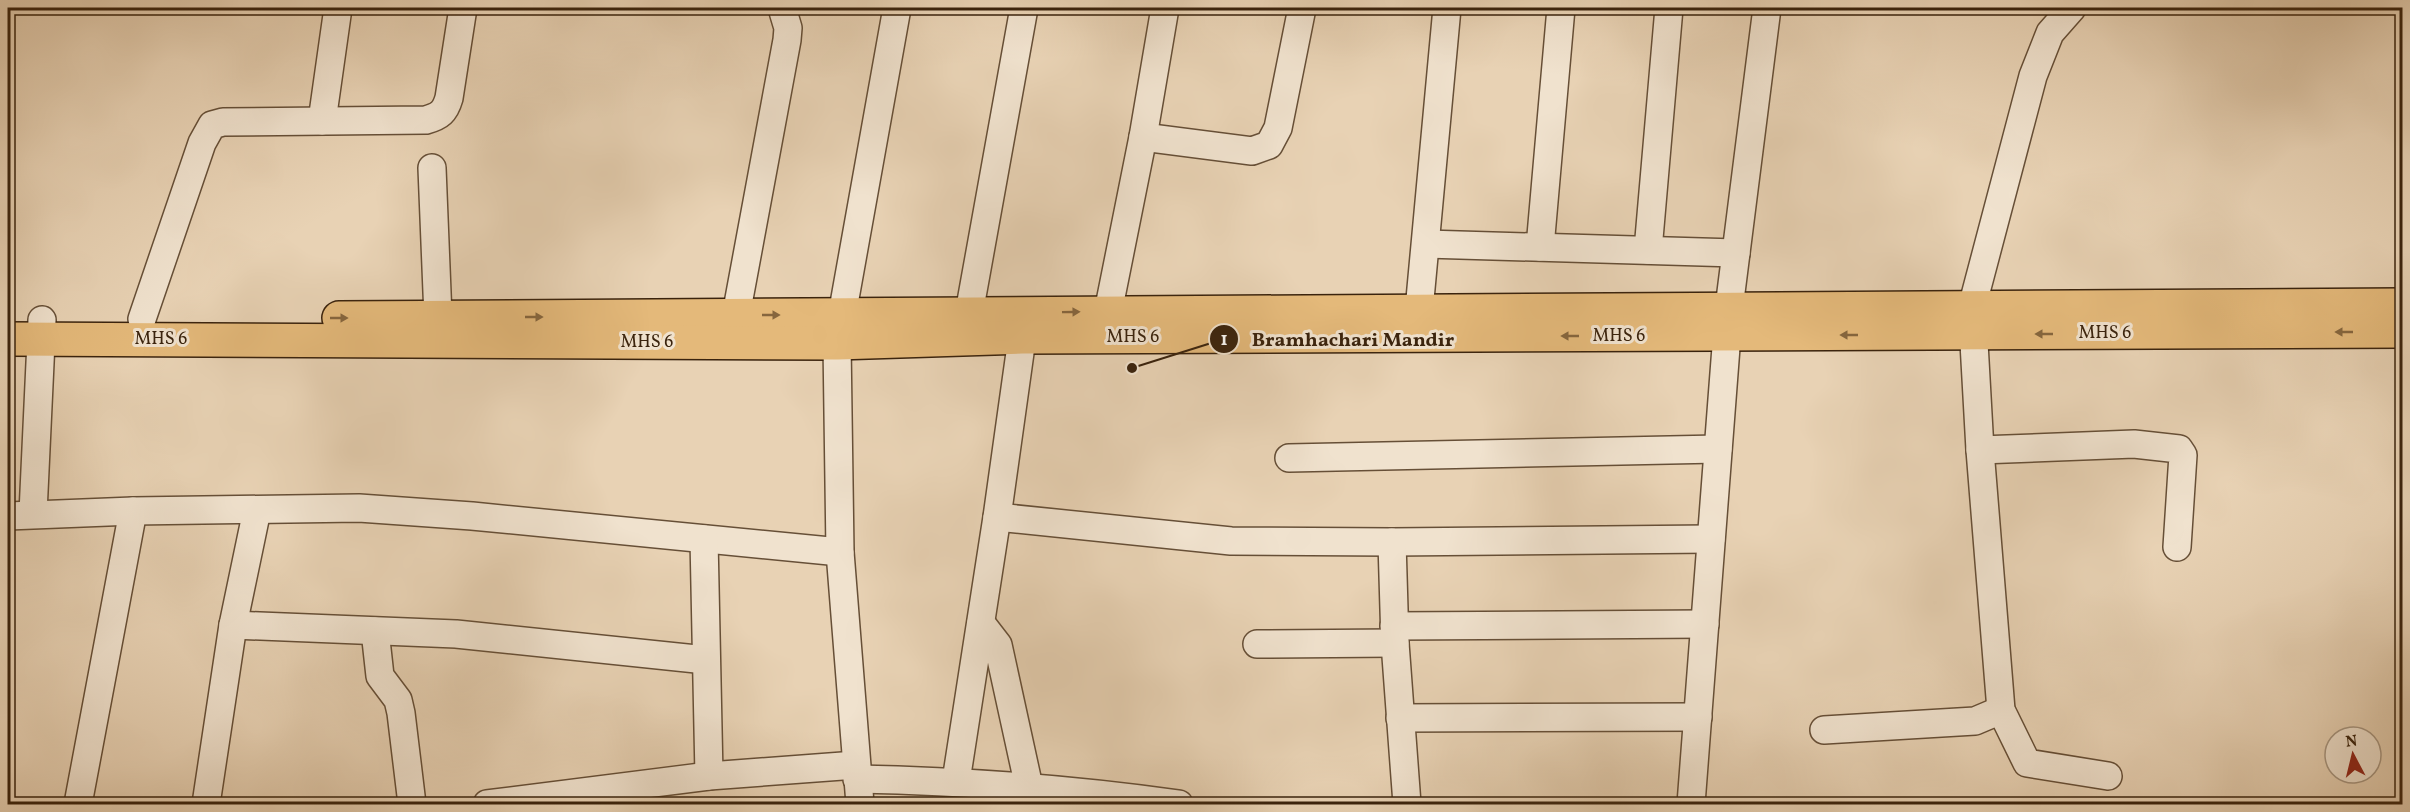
<svg xmlns="http://www.w3.org/2000/svg" width="2410" height="812" viewBox="0 0 2410 812" font-family="Vollkorn,serif">
<rect width="100%" height="100%" fill="#e8d2b4"/>
<filter id="stains"><feTurbulence type="fractalNoise" baseFrequency=".00333" numOctaves="4"/><feColorMatrix values="0 0 0 0 .2 0 0 0 0 .09 0 0 0 0 .02 0 0 0 .5 -.17"/></filter>
<radialGradient id="worn" r=".72"><stop offset=".6" stop-color="#630" stop-opacity="0"/><stop offset="1" stop-color="#630" stop-opacity=".3"/></radialGradient>
<g fill="none" stroke-linecap="round" stroke-linejoin="round">
<!-- minor casing -->
<g stroke="#664f37" stroke-width="30">
<g id="minor">
<path d="M2072,8L2050,33L2033,76L1972,307L1980,450L2001,710L2027,763L2108,776"/>
<path d="M322,121L338,8"/>
<path d="M1143,137L1252,151L1269,145L1278,128L1302,8"/>
<path d="M432,168L438,317"/>
<path d="M1426,244L1736,253"/>
<path d="M1540,247L1561,8"/>
<path d="M1648,250L1669,8"/>
<path d="M1419,310L1447,8"/>
<path d="M1108,312L1143,137L1165,8"/>
<path d="M969,313L1024,8"/>
<path d="M736,315L787,40L788,28L782,8"/>
<path d="M142,319L202,143L212,125L223,122L426,120C440,116 445,112 449,98L463,8"/>
<path d="M1980,450L2134,444L2179,449L2183,455L2177,547"/>
<path d="M1289,458L1718,449"/>
<path d="M33,513L42,320"/>
<path d="M8,516L133,511L359,508L472,516L840,552"/>
<path d="M997,517L1231,541L1392,542L1711,539"/>
<path d="M704,539L709,776"/>
<path d="M1392,542L1395,643L1407,804"/>
<path d="M981,623L998,645L1029,787"/>
<path d="M233,625L456,634L706,660"/>
<path d="M1394,626L1705,624"/>
<path d="M375,631L380,676L398,700L401,713L412,804"/>
<path d="M1257,644L1395,643"/>
<path d="M1400,718L1698,717"/>
<path d="M1824,730L1975,721L2001,710"/>
<path d="M857,779C966,781 1072,789 1179,804"/>
<path d="M956,781L997,517L1025,317"/>
<path d="M78,804L133,511"/>
<path d="M206,804L233,625L257,510"/>
<path d="M487,804L709,776L856,765"/>
<path d="M860,804L840,552L837,343L897,8"/>
<path d="M1691,804L1729,308L1767,8"/>
</g>
</g>
<!-- major casing -->
<g stroke="#3a230d" stroke-width="36">
<g id="major">
<path d="M339,318L2402,305"/>
<path d="M8,339L837,343L1022,337L2402,331"/>
</g>
</g>
<!-- minor -->
<use href="#minor" stroke="#f0e2ce" stroke-width="27"/>
<!-- major -->
<use href="#major" stroke="#e4b97a" stroke-width="33"/>
</g>
<!-- one-way arrows -->
<defs><path id="oneway-solid" d="M-6-.8H1V-3.2L6.5 0L1 3.2V.8H-6Z" transform="scale(1.5)"/></defs>
<g fill="#86663e">
<use href="#oneway-solid" transform="translate(1071 312) rotate(-1)"/>
<use href="#oneway-solid" transform="translate(771 315)"/>
<use href="#oneway-solid" transform="translate(534 317)"/>
<use href="#oneway-solid" transform="translate(339 318)"/>
<use href="#oneway-solid" transform="translate(2344 332) rotate(180)"/>
<use href="#oneway-solid" transform="translate(2044 334) rotate(180)"/>
<use href="#oneway-solid" transform="translate(1849 335) rotate(180)"/>
<use href="#oneway-solid" transform="translate(1570 336) rotate(180)"/>
</g>
<g text-anchor="middle" dominant-baseline="central" stroke-width="6" stroke-linejoin="round" paint-order="stroke">
<!-- street labels -->
<g font-size="18" fill="#3a230d" stroke="#f0e2ce">
<text x="2105" y="333">MHS 6</text>
<text x="1619" y="336">MHS 6</text>
<text x="1133" y="337">MHS 6</text>
<text x="161" y="339">MHS 6</text>
<text x="647" y="342">MHS 6</text>
</g>
</g>
<!-- callouts -->
<path fill="none" stroke="#3a230d" stroke-width="2" d="M1132 368L1224 339"/>
<g fill="#3a230d" stroke="#f0e2ce" stroke-width="2">
<circle cx="1132" cy="368" r="6"/>
<circle cx="1224" cy="339" r="15"/>
</g>
<g font-size="18" text-anchor="middle" font-weight="bold" fill="#fff">
<text x="1224" y="345">1</text>
</g>
<g font-size="20" text-anchor="middle" font-weight="bold" fill="#3a230d" stroke="#f0e2ce" stroke-width="6" stroke-linejoin="round" paint-order="stroke">
<text x="1353" y="346">Bramhachari Mandir</text>
</g>
<!-- margin -->
<rect width="2410" height="812" fill="none" stroke="#e8d2b4" stroke-width="30"/>
<rect x="9" y="9" width="2392" height="794" fill="none" stroke="#3a230d" stroke-width="3"/>
<rect x="15" y="15" width="2380" height="782" fill="none" stroke="#3a230d" stroke-width="1.5"/>
<!-- north arrow -->
<g transform="translate(2353 755) rotate(353)"><circle r="28" fill="#f0e2ce" stroke="#a79681" stroke-width="1.5"/>
<path d="M0-4.5L10 22L0 15L-10 22Z" fill="#8f2418"/>
<text y="-9" font-size="16" font-weight="bold" text-anchor="middle" fill="#3a230d">N</text>
</g>
<rect width="100%" height="100%" filter="url(#stains)"/>
<rect width="100%" height="100%" fill="url(#worn)"/>
</svg>
